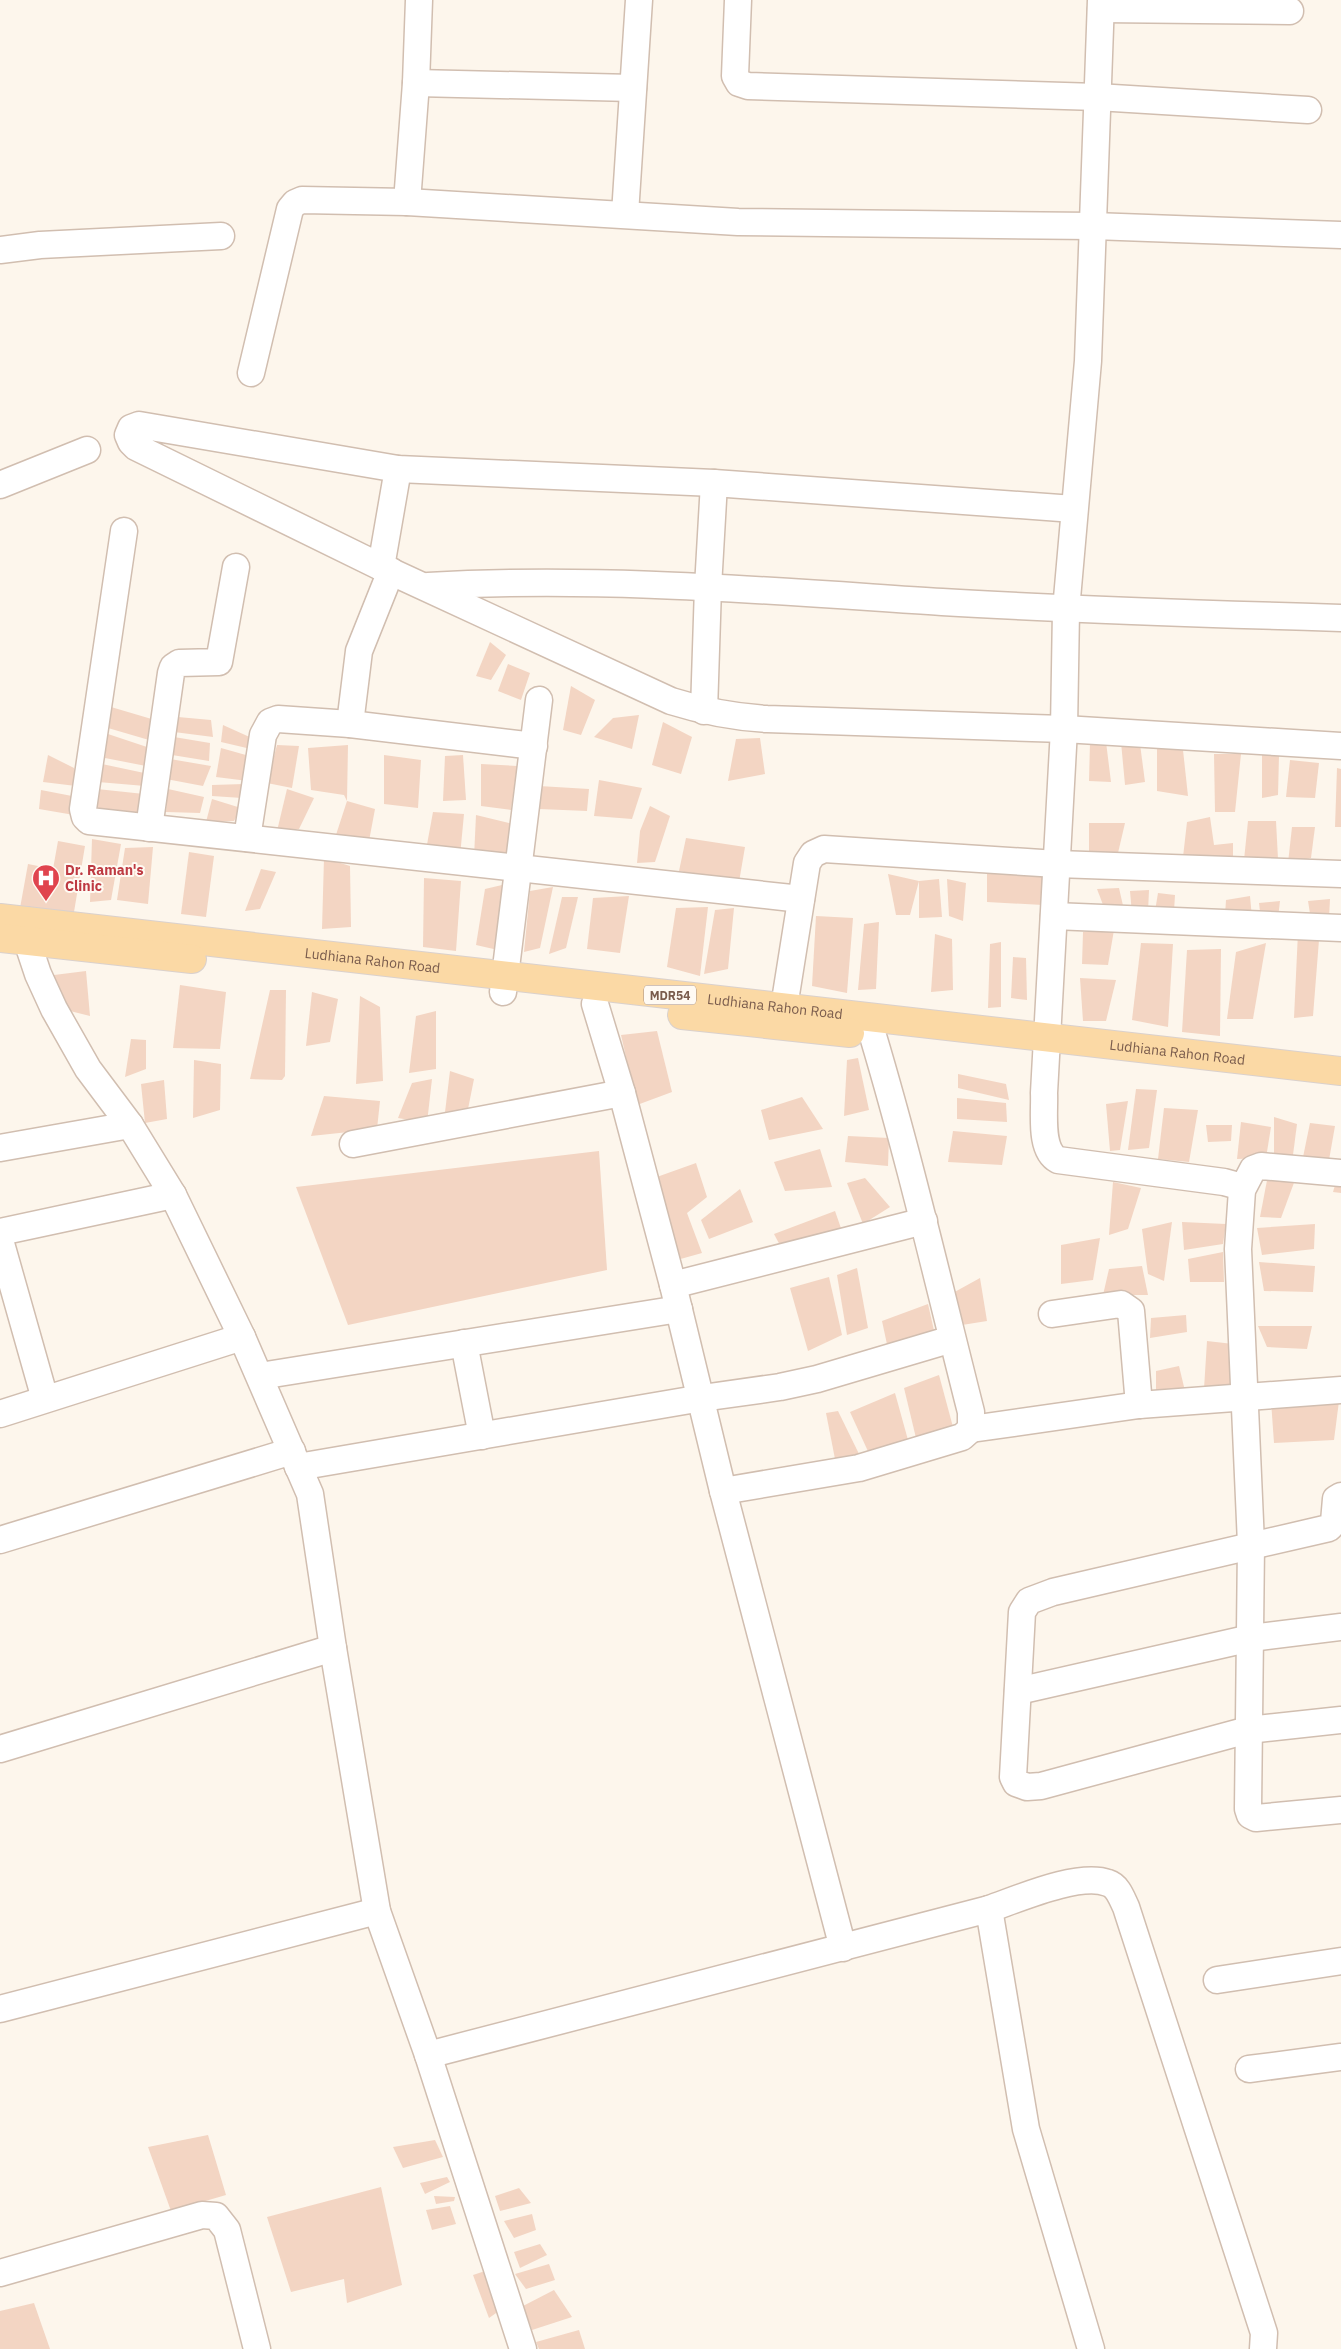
<svg xmlns="http://www.w3.org/2000/svg" width="1341" height="2349" viewBox="0 0 1341 2349" font-family="'IBM Plex Sans',sans-serif">
<rect width="100%" height="100%" fill="#fdf6ec"/>
<!-- building -->
<g fill="#f3d5c3">
<path d="M490,642L506,655L491,680L476,676Z"/>
<path d="M508,664L530,673L521,700L498,691Z"/>
<path d="M571,686L595,700L581,735L563,730Z"/>
<path d="M111,707L155,720L149,740L108,728Z"/>
<path d="M639,715L632,749L594,737L613,718Z"/>
<path d="M178,717L211,720L213,737L174,732Z"/>
<path d="M663,722L692,737L681,774L652,765Z"/>
<path d="M223,725L254,739L251,749L221,742Z"/>
<path d="M108,734L147,747L146,766L105,758Z"/>
<path d="M174,737L210,743L209,761L172,755Z"/>
<path d="M760,738L765,774L728,781L736,739Z"/>
<path d="M1106,742L1111,782L1089,781L1090,743Z"/>
<path d="M1121,742L1140,744L1145,782L1125,785Z"/>
<path d="M277,745L299,746L292,788L267,783Z"/>
<path d="M348,745L347,801L344,795L311,790L308,748Z"/>
<path d="M221,748L253,757L248,781L216,777Z"/>
<path d="M1157,748L1183,750L1188,796L1157,791Z"/>
<path d="M1262,753L1279,756L1278,795L1262,798Z"/>
<path d="M1214,754H1241L1235,812H1215Z"/>
<path d="M48,755L74,768L76,786L43,782Z"/>
<path d="M384,755L421,760L418,808L384,804Z"/>
<path d="M463,755L466,800L443,801L445,756Z"/>
<path d="M170,759L211,766L203,786L166,779Z"/>
<path d="M1290,760L1319,763L1315,798L1286,797Z"/>
<path d="M102,764L149,774L145,786L98,782Z"/>
<path d="M481,764L517,766L511,810L481,806Z"/>
<path d="M1337,768L1341,769V827H1335Z"/>
<path d="M599,780L642,788L632,819L594,816Z"/>
<path d="M244,784L242,798L212,796V785Z"/>
<path d="M539,786L589,789L587,811L539,809Z"/>
<path d="M97,789L144,794L143,818L98,814Z"/>
<path d="M168,789L204,797L200,813L166,812Z"/>
<path d="M287,789L314,798L299,829L277,831Z"/>
<path d="M41,790L72,796L74,815L39,809Z"/>
<path d="M212,799L241,808L234,821L206,822Z"/>
<path d="M347,801L375,809L369,841H334Z"/>
<path d="M650,806L670,816L655,862L637,863L640,831Z"/>
<path d="M433,812L464,814L460,856L426,850Z"/>
<path d="M476,815L513,824L509,859L474,857Z"/>
<path d="M1210,817L1214,845L1233,843V863L1183,857L1187,822Z"/>
<path d="M1248,821H1276L1278,859L1244,860Z"/>
<path d="M1089,823H1125L1118,853L1089,854Z"/>
<path d="M1292,827H1315L1311,858L1288,863Z"/>
<path d="M686,838L745,847L739,882L679,871Z"/>
<path d="M92,839L121,844L111,900L90,902Z"/>
<path d="M58,841L85,846L73,918L20,908L28,864L53,869Z"/>
<path d="M153,847L148,904L117,900L125,848Z"/>
<path d="M189,852L214,856L206,917L181,914Z"/>
<path d="M324,858L350,866L351,927L322,929Z"/>
<path d="M987,866H1045L1043,905L987,902Z"/>
<path d="M261,869L276,872L260,909L245,911Z"/>
<path d="M888,874L919,881L910,915H896Z"/>
<path d="M424,878L461,881L456,951L423,947Z"/>
<path d="M939,879L942,917L919,918V881Z"/>
<path d="M947,879L966,883L963,921L949,916Z"/>
<path d="M502,885L498,950L476,945L485,889Z"/>
<path d="M553,887L540,948L524,952L530,891Z"/>
<path d="M1119,888L1124,910H1105L1097,889Z"/>
<path d="M1149,890L1148,912L1132,914L1130,891Z"/>
<path d="M1158,893L1175,895L1174,911H1155Z"/>
<path d="M629,896L620,953L587,949L593,898Z"/>
<path d="M1250,896L1252,918L1225,915L1226,900Z"/>
<path d="M562,897H578L566,948L549,954Z"/>
<path d="M1330,899L1329,918L1311,920L1308,901Z"/>
<path d="M1280,901L1278,918L1261,920L1259,903Z"/>
<path d="M708,907L700,976L667,967L676,908Z"/>
<path d="M734,908L728,969L704,974L715,910Z"/>
<path d="M816,916L853,918L847,993L812,986Z"/>
<path d="M879,922L876,989L858,990L864,924Z"/>
<path d="M1114,930L1108,965L1082,964L1083,932Z"/>
<path d="M1298,932L1319,940L1313,1016L1294,1018Z"/>
<path d="M935,934L952,939L953,990L931,992Z"/>
<path d="M1001,942V1007L988,1008L990,944Z"/>
<path d="M1141,943L1173,944L1168,1027L1132,1020Z"/>
<path d="M1266,943L1253,1019H1227L1236,952Z"/>
<path d="M1221,949L1220,1036L1182,1032L1187,950Z"/>
<path d="M1013,957L1026,958L1027,1000L1011,998Z"/>
<path d="M86,971L90,1016L58,1008L54,975Z"/>
<path d="M1080,978L1116,980L1106,1021H1083Z"/>
<path d="M180,985L226,992L220,1049L173,1048Z"/>
<path d="M270,990H286L285,1076L282,1080L250,1079Z"/>
<path d="M312,992L338,999L330,1042L306,1046Z"/>
<path d="M360,996L380,1007L383,1081L356,1084Z"/>
<path d="M436,1011V1069L409,1073L416,1016Z"/>
<path d="M657,1031L672,1092L637,1105L621,1035Z"/>
<path d="M131,1039L146,1040V1069L125,1077Z"/>
<path d="M858,1058L869,1110L844,1116L847,1060Z"/>
<path d="M194,1060L221,1064L220,1110L193,1118Z"/>
<path d="M450,1071L474,1079L468,1109L445,1112Z"/>
<path d="M958,1074L1006,1084L1009,1100L958,1088Z"/>
<path d="M432,1079L427,1123L398,1118L412,1083Z"/>
<path d="M164,1080L167,1119L145,1123L141,1084Z"/>
<path d="M1136,1089L1157,1090L1149,1148L1128,1150Z"/>
<path d="M324,1096L380,1101L377,1129L311,1136Z"/>
<path d="M802,1097L823,1129L769,1140L761,1110Z"/>
<path d="M957,1098L1006,1103L1007,1122L957,1119Z"/>
<path d="M1128,1101L1120,1150L1110,1151L1106,1104Z"/>
<path d="M1164,1108L1198,1110L1189,1162L1158,1159Z"/>
<path d="M1274,1117L1297,1124L1293,1155L1274,1159Z"/>
<path d="M1241,1122L1271,1127L1266,1158L1237,1159Z"/>
<path d="M1310,1123L1335,1126L1329,1160L1302,1162Z"/>
<path d="M1206,1125H1232L1231,1141L1208,1142Z"/>
<path d="M953,1131L1007,1136L1002,1165L948,1162Z"/>
<path d="M848,1136L889,1138L888,1166L845,1162Z"/>
<path d="M820,1149L832,1187L785,1191L774,1162Z"/>
<path d="M599,1151L607,1270L348,1325L296,1187Z"/>
<path d="M696,1163L707,1197L687,1213L702,1253L677,1260L654,1178Z"/>
<path d="M1268,1175L1295,1180L1281,1218L1260,1217Z"/>
<path d="M865,1178L890,1207L863,1224L847,1183Z"/>
<path d="M1337,1178L1341,1179V1193L1333,1192Z"/>
<path d="M1113,1182L1141,1188L1128,1229L1109,1235Z"/>
<path d="M740,1189L753,1222L709,1239L701,1220Z"/>
<path d="M835,1211L843,1234L783,1251L774,1234Z"/>
<path d="M1172,1222L1164,1281L1148,1274L1142,1229Z"/>
<path d="M1182,1222L1226,1224L1223,1244L1184,1250Z"/>
<path d="M1315,1224L1314,1249L1262,1255L1257,1228Z"/>
<path d="M1100,1238L1093,1280L1061,1284V1245Z"/>
<path d="M1223,1252L1224,1282H1190L1188,1259Z"/>
<path d="M1259,1262L1315,1266L1313,1292L1264,1291Z"/>
<path d="M1142,1266L1148,1295H1103L1109,1269Z"/>
<path d="M857,1268L868,1328L847,1335L837,1275Z"/>
<path d="M829,1277L842,1335L808,1351L790,1288Z"/>
<path d="M980,1278L987,1321L962,1325L951,1294Z"/>
<path d="M928,1304L935,1335L888,1349L882,1321Z"/>
<path d="M1186,1315L1187,1332L1150,1338L1151,1318Z"/>
<path d="M1258,1326H1312L1307,1349L1267,1347Z"/>
<path d="M1207,1341L1233,1344L1232,1385L1204,1389Z"/>
<path d="M1179,1366L1185,1391L1156,1393V1371Z"/>
<path d="M939,1375L953,1427L916,1438L904,1388Z"/>
<path d="M895,1393L908,1440L872,1460L850,1412Z"/>
<path d="M1271,1401H1339L1334,1440L1274,1443Z"/>
<path d="M838,1411L860,1456L836,1464L826,1413Z"/>
<path d="M208,2135L226,2195L171,2211L148,2147Z"/>
<path d="M435,2140L443,2157L403,2168L393,2147Z"/>
<path d="M447,2177L450,2182L425,2194L420,2183Z"/>
<path d="M381,2187L402,2285L347,2303L344,2279L291,2292L267,2217Z"/>
<path d="M519,2188L531,2203L500,2211L495,2196Z"/>
<path d="M434,2196L455,2197L454,2201L436,2204Z"/>
<path d="M450,2206L456,2224L432,2230L426,2210Z"/>
<path d="M532,2214L536,2230L514,2238L504,2221Z"/>
<path d="M540,2244L547,2255L520,2268L514,2252Z"/>
<path d="M549,2264L555,2280L526,2289L515,2274Z"/>
<path d="M485,2271L499,2311L489,2318L473,2275Z"/>
<path d="M554,2290L572,2317L532,2330L523,2306Z"/>
<path d="M34,2303L50,2349H0V2311Z"/>
<path d="M579,2330L585,2349H539L536,2342Z"/>
</g>
<g fill="none" stroke-linecap="round" stroke-linejoin="round">
<!-- minor casing -->
<g stroke="#d1beb0" stroke-width="29">
<g id="minor">
<path d="M738,0L735,76L739,83L748,86L1097,97L1308,110"/>
<path d="M1101,0L1088,361L1066,610L1064,729L1044,1093C1045,1112 1039,1150 1058,1160L1224,1182L1235,1185L1242,1190"/>
<path d="M1101,9L1290,11"/>
<path d="M416,83L633,88"/>
<path d="M407,202L416,83L419,0"/>
<path d="M625,214L639,0"/>
<path d="M0,250L40,245L221,236"/>
<path d="M251,373L290,209L295,203L302,200L407,202L738,222L1093,226L1341,235"/>
<path d="M0,485L87,450"/>
<path d="M1074,509L714,483L398,469L139,425L131,428L128,435L131,442L136,447L381,567L671,701C703,711 733,717 767,719L1064,729L1341,746"/>
<path d="M124,531L83,809L85,817L89,821L801,899"/>
<path d="M381,567L398,469"/>
<path d="M428,586C599,576 771,591 942,602C1075,610 1208,614 1341,618"/>
<path d="M704,711L708,587L714,483"/>
<path d="M350,724L359,651L391,571"/>
<path d="M149,828L171,673L173,667L179,663L219,662L236,567"/>
<path d="M247,838L263,735L270,722L278,719L350,724L534,746"/>
<path d="M1054,916L1341,928"/>
<path d="M28,921L27,941L38,974L54,1009L88,1069L130,1125L173,1195L242,1337L310,1494L333,1648L377,1911L428,2055L523,2349"/>
<path d="M503,992L539,700"/>
<path d="M595,1004L622,1093L673,1285L723,1491L843,1948"/>
<path d="M784,1007L807,863L813,854L824,849L1057,864L1341,874"/>
<path d="M353,1144L622,1093"/>
<path d="M0,1148L130,1125"/>
<path d="M1341,1173L1261,1166L1253,1169L1242,1190L1238,1249L1251,1544L1248,1809L1250,1815L1256,1818L1341,1810"/>
<path d="M0,1232L173,1195"/>
<path d="M0,1240L45,1399"/>
<path d="M673,1285L924,1221"/>
<path d="M1052,1314L1121,1304L1131,1311L1139,1405"/>
<path d="M464,1343L482,1436"/>
<path d="M260,1376L679,1309"/>
<path d="M0,1414L242,1337"/>
<path d="M971,1429L1139,1405L1341,1390"/>
<path d="M298,1467L702,1398L780,1387L817,1379L952,1339"/>
<path d="M723,1491L859,1468L962,1437L971,1429V1412C939,1286 910,1160 873,1036"/>
<path d="M1341,1496L1336,1499L1334,1522L1329,1528L1053,1592L1029,1601L1022,1612L1013,1777L1016,1783L1027,1787L1041,1786L1248,1730L1341,1720"/>
<path d="M0,1540L292,1451"/>
<path d="M1018,1691L1251,1638L1341,1627"/>
<path d="M0,1749L333,1648"/>
<path d="M989,1909C1018,1899 1079,1872 1108,1883C1118,1886 1122,1899 1126,1907L1264,2333L1263,2349"/>
<path d="M1217,1980L1341,1961"/>
<path d="M0,2009L377,1911"/>
<path d="M428,2055L989,1909L1026,2129L1091,2349"/>
<path d="M1249,2069L1341,2057"/>
<path d="M0,2273L202,2215L216,2216L227,2230L257,2349"/>
</g>
</g>
<!-- major casing -->
<g stroke="#dad1cd" stroke-width="30">
<g id="major">
<path id="s1" d="M0,918L1341,1071"/>
<path d="M0,938L192,959"/>
<path d="M682,1015L850,1033"/>
</g>
</g>
<!-- minor -->
<use href="#minor" stroke="#fff" stroke-width="26"/>
<!-- major -->
<use href="#major" stroke="#fbd9a5" stroke-width="28"/>
</g>
<!-- icons -->
<defs>
<g id="hospital-pin" transform="scale(1.4375)"><path d="M0 17L-7.5 6A9.5 9.5 0 1 1 7.5 6Z" fill="#e0444e" stroke="#fffaf3"/><path d="M-5-5h3v3.5h4V-5h3V5h-3V1.5h-4V5h-3Z" fill="#fff"/></g>
</defs>
<g fill-rule="evenodd">
<use href="#hospital-pin" x="46" y="878"/>
</g>
<g text-anchor="middle" dominant-baseline="central" stroke-width="4" stroke-linejoin="round" paint-order="stroke">
<!-- shield labels -->
<rect fill="#fffaf3" stroke="#a28b7f" stroke-width="1" x="644" y="985.5" width="52" height="19" rx="4"/>
<g font-size="12" font-weight="bold" fill="#7a5c4d">
<text x="670" y="995">MDR54</text>
</g>
<!-- health labels -->
<g font-size="14" font-weight="bold" fill="#be3a42" stroke="#fffaf3" text-anchor="start">
<text x="65" y="870">Dr. Raman's<tspan x="65" dy="16">Clinic</tspan></text>
</g>
<!-- street labels -->
<g font-size="14" fill="#7a5c4d" stroke="#fffaf3">
<text stroke="none"><textPath href="#s1" startOffset="375">Ludhiana Rahon Road</textPath></text>
<text stroke="none"><textPath href="#s1" startOffset="780">Ludhiana Rahon Road</textPath></text>
<text stroke="none"><textPath href="#s1" startOffset="1185">Ludhiana Rahon Road</textPath></text>
</g>
</g>
</svg>
